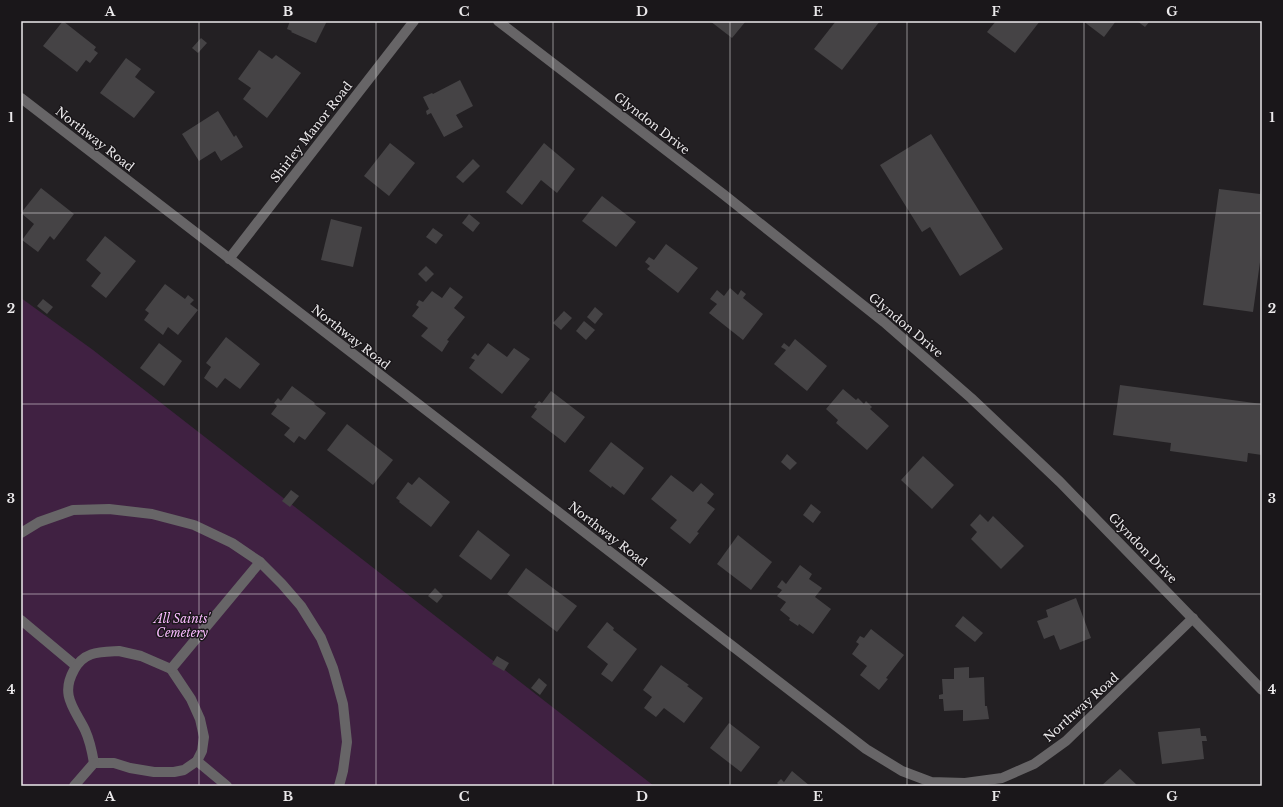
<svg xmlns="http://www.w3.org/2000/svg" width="1283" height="807" viewBox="0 0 1283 807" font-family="'Libre Baskerville',serif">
<rect width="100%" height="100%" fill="#232023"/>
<!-- green -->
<path fill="#402142" d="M21,298L93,350L654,786H21Z"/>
<!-- building -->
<g fill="#454345">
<path d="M63,21L96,47L94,50L98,53L90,63L86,60L77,72L43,46Z"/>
<path d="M290,21H327L316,43L291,32L292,31L287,29Z"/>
<path d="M710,21H746L732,38Z"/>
<path d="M836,21H880L842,70L814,49Z"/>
<path d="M996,21H1040L1015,53L987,32Z"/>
<path d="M1083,21H1116L1104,37Z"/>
<path d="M1137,21H1150L1145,27Z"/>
<path d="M201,38L207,43L198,53L192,48Z"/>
<path d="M259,50L272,59L276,55L301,73L267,118L243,99L251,88L238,79Z"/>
<path d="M126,58L141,69L135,77L155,92L134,118L100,93Z"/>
<path d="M460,80L473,106L456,115L463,127L444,137L431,113L427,115L426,111L429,109L423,97L432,93L433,94Z"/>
<path d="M218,111L234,137L236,135L243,147L221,161L215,151L199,161L182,134Z"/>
<path d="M931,134L1003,249L960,276L930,227L922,232L880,165Z"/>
<path d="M390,143L415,163L389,196L364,176Z"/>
<path d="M544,143L575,169L557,193L541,180L522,205L506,192Z"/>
<path d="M473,159L480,166L463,183L456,177Z"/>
<path d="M41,188L74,214L54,240L50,236L38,252L22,240L34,224L21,213Z"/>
<path d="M1261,188H1262V248L1253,312L1203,305L1219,189L1260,194Z"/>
<path d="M602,196L636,222L616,247L582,221Z"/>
<path d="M469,214L480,223L473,232L462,223Z"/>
<path d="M331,219L362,227L353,267L321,260Z"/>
<path d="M433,228L443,235L436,244L426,237Z"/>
<path d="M105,236L136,261L106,298L91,286L101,273L86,260Z"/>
<path d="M666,244L698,268L678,293L647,269L650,266L645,262L649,257L654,260Z"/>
<path d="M426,266L434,274L426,282L418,274Z"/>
<path d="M165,284L185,299L188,295L194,300L190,304L198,310L178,335L168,327L163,335L144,320L149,313L145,310Z"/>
<path d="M450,287L463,297L454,308L465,317L447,340L449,341L442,352L421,336L428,328L412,316L419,307L416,305L419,300L423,302L432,291L442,298Z"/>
<path d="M730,288L738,295L741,290L746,294L743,298L763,314L743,340L709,313L717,304L710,299L717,290L724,296Z"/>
<path d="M43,299L53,307L47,314L37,306Z"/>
<path d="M595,307L603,314L595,324L587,317Z"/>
<path d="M564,311L572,318L561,330L553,323Z"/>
<path d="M584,321L595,330L586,340L576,331Z"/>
<path d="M226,337L260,364L240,389L225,378L217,388L204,378L211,367L206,363Z"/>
<path d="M795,339L827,366L807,391L774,364L786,350L781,347L784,343L789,347Z"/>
<path d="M159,343L182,361L164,386L140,368Z"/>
<path d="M488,343L507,357L514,348L530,359L502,394L469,368L475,360L471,358L475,353L478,356Z"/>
<path d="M1120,385L1262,404V455L1248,453L1247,462L1170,451L1171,443L1113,435Z"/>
<path d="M292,386L315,403L314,404L326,413L305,440L299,436L294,443L284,435L290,428L271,414L277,406L274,403L278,398L281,401Z"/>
<path d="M843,389L856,400L858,398L864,404L866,401L872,407L870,409L889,426L867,450L836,423L838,420L826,409Z"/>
<path d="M551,391L585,417L565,443L531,417L537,409L534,407L539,401L542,403Z"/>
<path d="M347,424L393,460L373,485L327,450Z"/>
<path d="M611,442L644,468L624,495L612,486L611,488L589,471Z"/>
<path d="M787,454L797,463L790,470L781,462Z"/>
<path d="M923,456L954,485L932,509L901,480Z"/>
<path d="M671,475L693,492L701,483L714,494L707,503L715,509L697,532L699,533L690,544L670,528L677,520L651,499Z"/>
<path d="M419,477L450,502L431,527L399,502L400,501L396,498L408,482L412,485Z"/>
<path d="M291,490L299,496L290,507L282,501Z"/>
<path d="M811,504L821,512L813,523L803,515Z"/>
<path d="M980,514L988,522L993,516L1024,546L1001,569L971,539L977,532L970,525Z"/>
<path d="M478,530L510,555L491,580L459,556Z"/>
<path d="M738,535L772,562L751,590L717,564Z"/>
<path d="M800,565L812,574L809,579L822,588L815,597L831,609L813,634L799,624L798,626L789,620L790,618L780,610L786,602L777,596L782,590L777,587L782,580L786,584Z"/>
<path d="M526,568L577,606L557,632L507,594Z"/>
<path d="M435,588L443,596L437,603L428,596Z"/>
<path d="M1076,598L1091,638L1060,650L1054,635L1044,639L1037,621L1048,617L1046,610Z"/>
<path d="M963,616L983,633L975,642L955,626Z"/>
<path d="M607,622L614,628L613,630L637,649L612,682L601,674L608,664L587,647Z"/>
<path d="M871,629L904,655L886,678L888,679L879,690L860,675L867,666L852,654L859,644L856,642L860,636L864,638Z"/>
<path d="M497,656L509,663L504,671L492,664Z"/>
<path d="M661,665L689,685L687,686L703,698L684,723L664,708L656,717L644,708L652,697L643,690Z"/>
<path d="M969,667V678L984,677L985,706H987L989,719L963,721V710L944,711L943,699H939V695L943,694L942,679H954V668Z"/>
<path d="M539,678L547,685L540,695L531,688Z"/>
<path d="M729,723L760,747L741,772L710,748Z"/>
<path d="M1200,728L1201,736H1206L1207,741H1202L1204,759L1162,764L1158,732Z"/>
<path d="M1120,769L1138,786H1101Z"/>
<path d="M792,771L810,786H780L777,783L781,779L784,782Z"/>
</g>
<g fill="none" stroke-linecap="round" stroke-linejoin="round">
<!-- minor -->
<g stroke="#676567" stroke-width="10">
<path d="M498,21L723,194L884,322L971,398L1060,482L1262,690"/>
<path d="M21,98L866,749L902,771L931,782L965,783L1002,778L1034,764L1066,741L1193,618"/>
<path d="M229,259L414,21"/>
<path d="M21,533L39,522L73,510L109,509L152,514L194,525L232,543L260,562L282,584L301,606L321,638L333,668L343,704L347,742L343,771L339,786"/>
<path d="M21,620L76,666"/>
<path d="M119,651L141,656L171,669L191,699L200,719L204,737L202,751L197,761L184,770L174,772H154L130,768L114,763H94C92,751 90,741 85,730C74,708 60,695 74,670C84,651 100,652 119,651Z"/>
<path d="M171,669L260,562"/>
<path d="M197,761L227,786"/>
<path d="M74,786L94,763"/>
</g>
</g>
<!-- grid -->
<path fill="none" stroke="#ebe9eb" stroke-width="1" stroke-opacity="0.55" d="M199,21V786M376,21V786M553,21V786M730,21V786M907,21V786M1084,21V786M21,213H1262M21,404H1262M21,594H1262"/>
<g text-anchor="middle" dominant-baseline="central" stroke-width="3" stroke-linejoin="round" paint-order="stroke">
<!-- street labels -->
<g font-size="12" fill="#ebe9eb" stroke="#1a171a">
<text transform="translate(652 123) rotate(38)">Glyndon Drive</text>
<text transform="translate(311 132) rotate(-52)">Shirley Manor Road</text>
<text transform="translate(95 139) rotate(38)">Northway Road</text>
<text transform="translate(906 325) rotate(40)">Glyndon Drive</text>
<text transform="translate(351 337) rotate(38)">Northway Road</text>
<text transform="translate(608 534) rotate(38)">Northway Road</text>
<text transform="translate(1143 548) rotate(46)">Glyndon Drive</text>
<text transform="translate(1081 707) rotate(-42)">Northway Road</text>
</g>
<!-- park labels -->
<g font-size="12" font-style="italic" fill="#fabcff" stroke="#1a171a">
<text x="182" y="618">All Saints'<tspan x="182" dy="14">Cemetery</tspan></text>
</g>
</g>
<!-- border -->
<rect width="1283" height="807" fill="none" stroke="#1a171a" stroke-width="44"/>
<rect x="22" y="22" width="1239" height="763" fill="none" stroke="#ebe9eb" stroke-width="1.5"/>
<g font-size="13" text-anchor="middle" font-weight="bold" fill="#ebe9eb">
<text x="110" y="16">A</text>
<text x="288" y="16">B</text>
<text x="464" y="16">C</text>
<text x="642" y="16">D</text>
<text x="818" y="16">E</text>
<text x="996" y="16">F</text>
<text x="1172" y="16">G</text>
<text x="11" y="122">1</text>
<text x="1272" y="122">1</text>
<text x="11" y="313">2</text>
<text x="1272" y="313">2</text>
<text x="11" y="503">3</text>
<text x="1272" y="503">3</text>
<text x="11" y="694">4</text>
<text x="1272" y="694">4</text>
<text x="110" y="801">A</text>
<text x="288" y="801">B</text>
<text x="464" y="801">C</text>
<text x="642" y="801">D</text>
<text x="818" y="801">E</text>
<text x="996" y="801">F</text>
<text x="1172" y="801">G</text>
</g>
</svg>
